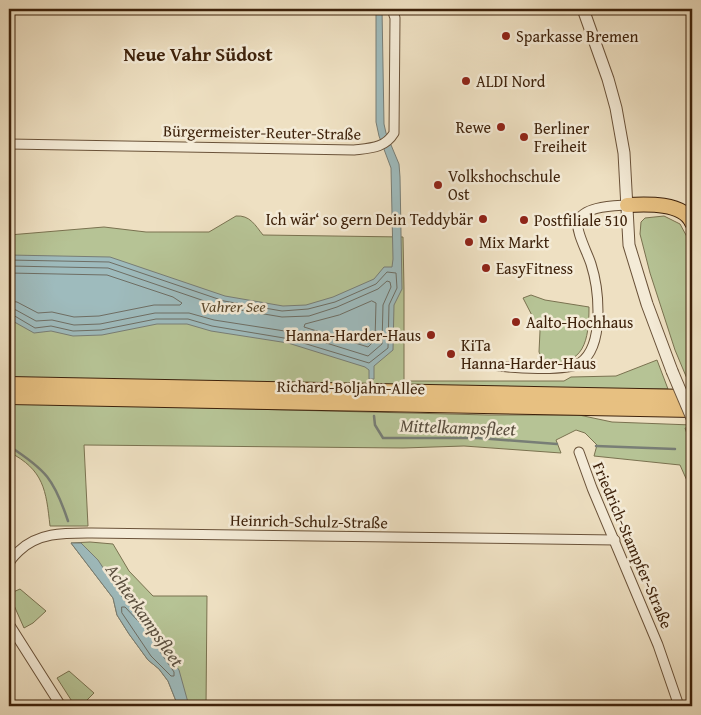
<svg xmlns="http://www.w3.org/2000/svg" width="701" height="715" viewBox="0 0 701 715" font-family="'Gentium Book Plus',serif">
<rect width="100%" height="100%" fill="#eee0c2"/>
<filter id="stains"><feTurbulence type="fractalNoise" baseFrequency=".004" numOctaves="4"/><feColorMatrix values="0 0 0 0 .2 0 0 0 0 .09 0 0 0 0 .02 0 0 0 .5 -.17"/></filter>
<radialGradient id="worn" r=".72"><stop offset=".6" stop-color="#630" stop-opacity="0"/><stop offset="1" stop-color="#630" stop-opacity=".3"/></radialGradient>
<!-- green -->
<g fill="#b6c395" stroke="#7a7250">
<path d="M236,216C250,215 255,225 263,235L403,237L404,289V381H564L571,377L616,376L657,360L668,389H512L9,377V235L104,227L146,232H209Z"/>
<path d="M664,216L680,224L692,246V381H688L675,350L650,273L640,234L641,222L645,218Z"/>
<path d="M531,295L545,300L589,307C589,339 585,369 543,361L539,352L540,331L523,298Z"/>
<path d="M9,403L488,415H579L612,422L692,425V428H685L692,448V492L680,465L594,456L597,445L585,433L576,430L556,440L561,453L464,446L403,448L84,445L88,526H50C46,490 44,470 9,452Z"/>
<path d="M90,542L113,544L129,571L153,596H207L206,706H178L168,681L159,669L148,660L129,634L117,615L113,598L71,543Z"/>
<path d="M20,589L46,611L33,623L24,628L12,601L11,593Z"/>
<path d="M69,671L94,693L81,706L77,705L75,706L57,678Z"/>
</g>
<!-- water -->
<g fill="#9ebbbd" stroke="#787e76">
<path d="M376,9H382L384,124L386,133L399,164L400,177L402,289L394,305L393,350L374,366V379H369V370L365,367L288,343L211,331L187,324H157L102,335L73,336L51,331L34,333L9,319V255L110,257L225,296L283,306L306,305L333,297L374,279L384,267H392L393,259L391,168L379,136L376,122Z"/>
<path d="M71,543H81L98,560L125,601L136,609L158,635L165,650L179,670L189,706H178L168,681L159,669L148,660L129,634L117,615L113,598Z"/>
</g>
<g fill="none" stroke-linecap="round" stroke-linejoin="round">
<!-- shore -->
<g stroke="#6e6e64" stroke-width="1">
<path d="M9,260L109,262L224,301L282,311L308,309L335,302L376,284L387,272L396,273L397,288L389,305L388,348L369,363L290,339L212,326L188,319H156L101,330L73,331L51,326L35,328L13,315H9"/>
<path d="M9,266L108,268L222,307L282,317L309,316L337,307L378,289L387,281L390,282L391,287L383,305L382,344L368,356L291,332L214,320L189,313H155L100,324L74,325L52,320L36,321L16,310L9,308"/>
<path d="M9,273L107,275L173,297L182,303L180,305H154L99,316L74,317L52,312L38,313L17,302L9,301"/>
<path d="M372,301L376,303L375,340L368,347L304,327L305,324L339,315Z"/>
<path d="M122,607H125L154,638L161,653L174,672V676H171L151,656L122,613Z"/>
</g>
<!-- stream -->
<g stroke="#787e76" stroke-width="2.5">
<path d="M374,416L375,425L383,438H478L557,444"/>
<path d="M9,446C46,470 54,479 68,521"/>
<path d="M596,446L675,449"/>
</g>
<!-- minor casing -->
<g stroke="#6a5239" stroke-width="11">
<g id="minor">
<path d="M9,144L354,150C371,148 385,148 394,133L395,18L392,9"/>
<path d="M493,365C511,368 566,372 580,363C605,346 599,289 591,264C588,254 575,230 578,221C584,206 614,206 627,205"/>
<path d="M579,452L592,488L658,645L679,706"/>
<path d="M9,564C11,558 15,555 19,551C39,532 65,533 92,533L615,540"/>
<path d="M9,624L61,706"/>
</g>
</g>
<!-- tertiary casing -->
<g stroke="#6a5239" stroke-width="13">
<path id="tertiary" d="M583,9L608,79L616,108L624,153L629,245L647,304L672,371"/>
</g>
<!-- primary casing -->
<g stroke="#3e220b" stroke-width="16">
<g id="primary">
<path d="M627,205C646,204 684,202 692,223"/>
<path d="M9,384L692,397"/>
<path d="M9,397L692,410"/>
</g>
</g>
<!-- minor -->
<use href="#minor" stroke="#f4ebd7" stroke-width="9"/>
<!-- tertiary -->
<use href="#tertiary" stroke="#f4ebd7" stroke-width="11"/>
<!-- primary -->
<use href="#primary" stroke="#e7c081" stroke-width="14"/>
<!-- tertiary-bridge casing -->
<g stroke="#6a5239" stroke-width="13" stroke-linecap="butt">
<path id="tertiary-bridge" d="M672,371L692,418"/>
</g>
<!-- tertiary-bridge -->
<use href="#tertiary-bridge" stroke="#f4ebd7" stroke-width="11"/>
</g>
<!-- markers -->
<g fill="#8f2418" stroke="#f4ebd7" stroke-width="2">
<circle cx="506" cy="36" r="5"/>
<circle cx="466" cy="81" r="5"/>
<circle cx="501" cy="127" r="5"/>
<circle cx="524" cy="137" r="5"/>
<circle cx="438" cy="185" r="5"/>
<circle cx="483" cy="219" r="5"/>
<circle cx="524" cy="220" r="5"/>
<circle cx="469" cy="242" r="5"/>
<circle cx="486" cy="268" r="5"/>
<circle cx="516" cy="322" r="5"/>
<circle cx="431" cy="335" r="5"/>
<circle cx="451" cy="354" r="5"/>
</g>
<g text-anchor="middle" dominant-baseline="central" stroke-width="5" stroke-linejoin="round" paint-order="stroke">
<!-- poi labels -->
<g font-size="16" fill="#3e220b" stroke="#f4ebd7" text-anchor="start">
<text x="516" y="36">Sparkasse Bremen</text>
<text x="476" y="81">ALDI Nord</text>
<text x="491" y="127" text-anchor="end">Rewe</text>
<text x="534" y="128">Berliner<tspan x="534" dy="18">Freiheit</tspan></text>
<text x="448" y="176">Volkshochschule<tspan x="448" dy="18">Ost</tspan></text>
<text x="473" y="219" text-anchor="end">Ich wär‘ so gern Dein Teddybär</text>
<text x="534" y="220">Postfiliale 510</text>
<text x="479" y="242">Mix Markt</text>
<text x="496" y="268">EasyFitness</text>
<text x="526" y="322">Aalto-Hochhaus</text>
<text x="421" y="335" text-anchor="end">Hanna-Harder-Haus</text>
<text x="461" y="345">KiTa<tspan x="461" dy="18">Hanna-Harder-Haus</tspan></text>
</g>
<!-- street labels -->
<g font-size="16" fill="#3e220b" stroke="#f4ebd7">
<text transform="translate(262 132) rotate(1)">Bürgermeister-Reuter-Straße</text>
<text transform="translate(351 387) rotate(1)">Richard-Boljahn-Allee</text>
<text transform="translate(309 521) rotate(1)">Heinrich-Schulz-Straße</text>
<text transform="translate(633 545) rotate(67)">Friedrich-Stampfer-Straße</text>
</g>
<!-- park labels -->
<g font-size="16" font-style="italic" fill="#5c4a2e" stroke="#f4ebd7">
<text x="233" y="306">Vahrer See</text>
</g>
<!-- water labels -->
<g font-size="18" font-style="italic" fill="#5b5040" stroke="#f4ebd7">
<text transform="translate(458 427) rotate(2)">Mittelkampsfleet</text>
<text transform="translate(145 615) rotate(55)">Achterkampsfleet</text>
</g>
<!-- quarter labels -->
<g font-size="19" font-weight="bold" fill="#3e220b" stroke="#f4ebd7">
<text x="198" y="54">Neue Vahr Südost</text>
</g>
</g>
<!-- margin -->
<rect width="701" height="715" fill="none" stroke="#eee0c2" stroke-width="30"/>
<rect x="10" y="10" width="681" height="695" fill="none" stroke="#3e220b" stroke-width="2.5"/>
<rect x="15" y="15" width="671" height="685" fill="none" stroke="#3e220b"/>
<rect width="100%" height="100%" filter="url(#stains)"/>
<rect width="100%" height="100%" fill="url(#worn)"/>
</svg>
